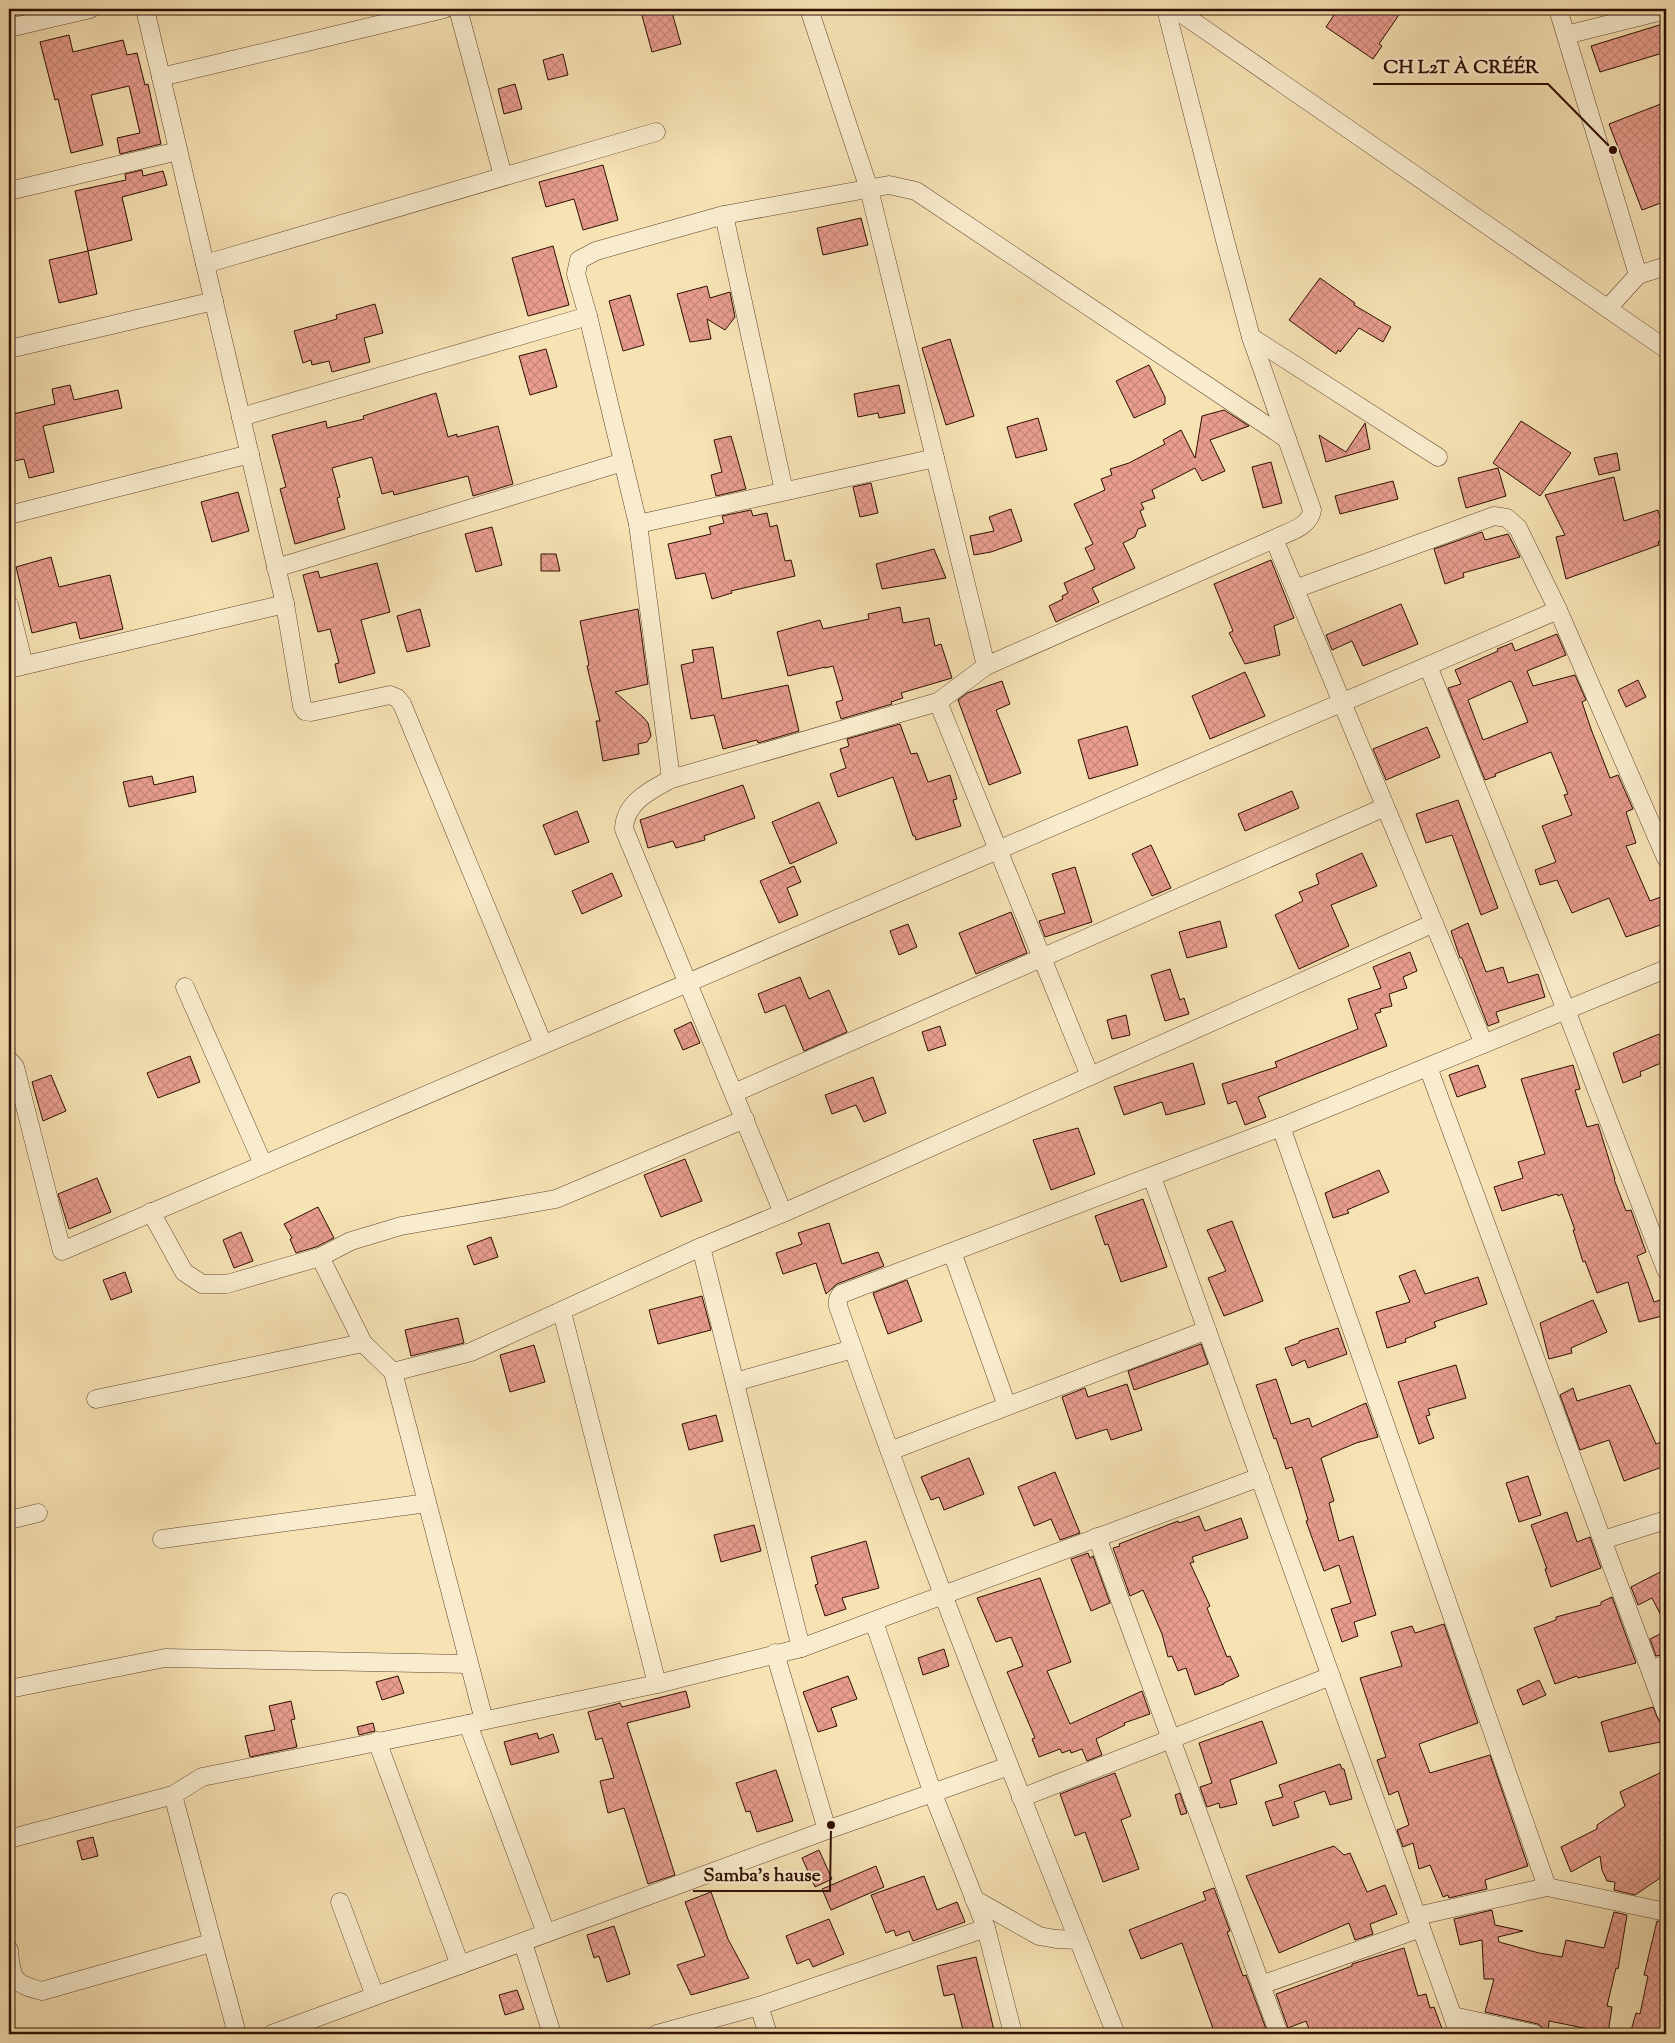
<svg xmlns="http://www.w3.org/2000/svg" width="1675" height="2043" viewBox="0 0 1675 2043" font-family="'Sorts Mill Goudy',serif">
<defs>
<pattern id="building-cross-hatch" width="8" height="8" patternUnits="userSpaceOnUse" patternTransform="scale(1.25)"><rect width="8" height="8" fill="#e89d8e"/><path d="M0 0l8 8M0 8l8-8" fill="none" stroke="#c78679"/></pattern>
</defs>
<rect width="100%" height="100%" fill="#f6e2b3"/>
<filter id="stains"><feTurbulence type="fractalNoise" baseFrequency=".004" numOctaves="4"/><feColorMatrix values="0 0 0 0 .2 0 0 0 0 .09 0 0 0 0 .02 0 0 0 .5 -.17"/></filter>
<radialGradient id="worn" r=".72"><stop offset=".6" stop-color="#630" stop-opacity="0"/><stop offset="1" stop-color="#630" stop-opacity=".3"/></radialGradient>
<!-- building -->
<g fill="url(#building-cross-hatch)" stroke="#2f0e02" fill-rule="evenodd">
<path d="M652,9H671L681,44L652,52L641,12Z"/>
<path d="M1338,9H1403L1379,44L1382,46L1373,59L1326,27Z"/>
<path d="M1666,23V52L1600,72L1591,46Z"/>
<path d="M69,35L73,52L123,40L127,55L137,53L145,85L148,84L161,144L120,154L117,138L140,133L129,86L91,95L103,145L71,153L58,99L55,100L40,42Z"/>
<path d="M563,54L568,75L548,80L543,60Z"/>
<path d="M515,84L522,109L504,114L498,89Z"/>
<path d="M1666,102V201L1642,210L1609,124Z"/>
<path d="M603,165L618,220L583,230L574,199L546,207L539,182Z"/>
<path d="M142,170L143,176L163,171L167,185L122,197L132,240L88,251L75,191L126,180L125,174Z"/>
<path d="M861,218L868,245L823,255L817,228Z"/>
<path d="M553,246L569,305L528,316L512,258Z"/>
<path d="M88,251L97,294L59,303L49,260Z"/>
<path d="M1320,278L1355,303L1354,305L1391,327L1383,342L1359,328L1340,352L1338,350L1336,354L1289,320Z"/>
<path d="M707,286L710,298L730,292L735,317L725,330L707,319L711,339L690,342L677,294Z"/>
<path d="M630,295L644,345L623,351L609,301Z"/>
<path d="M375,304L383,333L364,338L370,362L332,372L329,361L312,365L311,360L303,363L294,331L337,319L336,315Z"/>
<path d="M950,339L974,416L946,425L922,348Z"/>
<path d="M546,349L557,387L530,395L519,356Z"/>
<path d="M1149,365L1165,397V404L1134,418L1116,381Z"/>
<path d="M70,385L74,400L118,390L122,408L43,426L54,472L29,478L24,459L9,462V415L55,404L52,389Z"/>
<path d="M899,385L905,413L879,418L878,413L858,417L854,394Z"/>
<path d="M436,393L448,437L457,434V437L498,426L513,484L473,496L468,476L394,495L393,491L382,494L372,457L332,468L340,497L337,498L345,529L295,544L280,489L286,487L272,435L326,421L327,428L364,419L363,416Z"/>
<path d="M1224,410L1249,426L1210,440L1225,471L1202,481L1195,468L1152,490L1155,498L1141,503L1144,509L1140,511L1146,526L1138,529L1135,537L1123,543L1135,568L1092,588L1099,602L1056,622L1049,606L1063,599L1062,596L1068,593L1064,583L1095,569L1085,548L1093,544L1074,504L1105,490L1101,479L1112,475L1110,469L1129,463L1165,444L1163,440L1181,430L1195,458L1202,416Z"/>
<path d="M1038,418L1047,450L1016,458L1007,427Z"/>
<path d="M1521,421L1571,453L1540,496L1493,463Z"/>
<path d="M1365,423L1370,449L1326,462L1319,435L1346,452Z"/>
<path d="M731,436L746,489L716,496L711,475L722,472L714,440Z"/>
<path d="M1617,453L1620,470L1599,475L1594,458Z"/>
<path d="M1271,462L1282,503L1263,508L1252,467Z"/>
<path d="M1498,468L1506,496L1466,508L1458,478Z"/>
<path d="M1614,477L1624,521L1658,510L1666,539L1658,542L1659,545L1566,579L1556,537L1565,535L1545,495Z"/>
<path d="M1393,481L1398,499L1340,514L1335,496Z"/>
<path d="M871,483L878,513L860,517L853,487Z"/>
<path d="M238,492L249,531L212,542L201,502Z"/>
<path d="M1011,509L1022,541L991,552L974,555L970,536L994,531L989,517Z"/>
<path d="M751,510L753,516L767,513L770,527L777,525L785,561L791,560L795,576L731,591L732,593L712,599L705,573L676,579L668,544L711,534L709,527L724,523L722,516Z"/>
<path d="M492,527L502,565L476,572L465,534Z"/>
<path d="M1482,532L1485,540L1508,534L1520,557L1463,573L1464,577L1445,584L1434,549Z"/>
<path d="M934,549L946,578L882,589L876,564Z"/>
<path d="M541,554H556L560,571H541Z"/>
<path d="M51,557L59,587L110,575L123,629L80,639L76,622L32,633L16,567Z"/>
<path d="M1271,560L1294,618L1274,626L1280,655L1245,664L1229,633L1233,631L1214,584Z"/>
<path d="M377,563L390,612L361,620L375,673L339,683L335,664L339,663L330,629L318,632L303,575L318,571L320,578Z"/>
<path d="M1401,604L1418,644L1363,666L1352,641L1332,650L1326,635Z"/>
<path d="M900,607L903,623L929,618L935,646L941,644L952,678L901,693L903,698L891,702L892,704L841,719L836,702L843,700L833,666L825,668V667L788,676L777,632L820,620L823,629L869,619L868,614Z"/>
<path d="M420,609L430,646L407,652L397,616Z"/>
<path d="M638,609L648,684L615,692L643,717L648,723L651,736L647,742L638,744L639,754L603,761L596,721H600L587,666L589,665L580,621Z"/>
<path d="M1557,634L1566,655L1527,671L1533,686L1575,675L1586,700L1582,702L1591,729L1610,778L1618,775L1633,809L1626,812L1636,843L1626,846L1650,901L1666,895V923L1626,937L1609,898L1572,913L1557,880L1540,885L1535,870L1556,862L1542,826L1572,815L1564,795L1568,794L1551,752L1495,774L1496,776L1485,780L1448,688L1461,684L1455,670L1498,651L1497,649L1512,643L1515,651ZM1510,681L1512,682L1528,722L1483,740L1468,700Z"/>
<path d="M713,647L722,699L788,685L799,731L758,743L757,740L723,749L714,715L691,719L681,665L694,662L692,650Z"/>
<path d="M1245,672L1265,716L1210,739L1192,696Z"/>
<path d="M1638,680L1646,697L1626,707L1618,690Z"/>
<path d="M1002,681L1010,704L996,710L1021,773L989,785L958,700L967,693Z"/>
<path d="M900,724L911,754L917,753L928,782L950,775L957,799L953,800L961,826L916,840L915,836H913L893,777L838,797L830,774L846,768L840,749L849,746L847,739Z"/>
<path d="M1127,726L1138,765L1089,779L1078,740Z"/>
<path d="M1427,727L1440,757L1386,780L1373,749Z"/>
<path d="M152,776L154,785L193,776L196,792L129,807L123,782Z"/>
<path d="M743,785L755,818L704,836L705,840L676,848L673,841L648,848L640,820Z"/>
<path d="M1292,791L1299,808L1245,831L1238,814Z"/>
<path d="M1458,800L1498,908L1481,915L1452,835L1426,843L1416,814Z"/>
<path d="M819,802L837,843L790,864L772,822Z"/>
<path d="M577,811L589,842L555,855L543,825Z"/>
<path d="M1151,845L1171,888L1152,896L1132,854Z"/>
<path d="M1362,853L1377,886L1331,905L1349,946L1299,969L1275,915L1303,901L1299,892L1319,884L1316,874Z"/>
<path d="M794,866L801,882L787,888L798,915L779,923L760,881Z"/>
<path d="M1075,867L1092,922L1045,937L1039,921L1065,913L1052,874Z"/>
<path d="M612,873L622,896L582,914L572,891Z"/>
<path d="M1011,912L1027,953L976,974L959,933Z"/>
<path d="M1220,921L1227,947L1187,958L1179,932Z"/>
<path d="M1468,923L1486,972L1503,967L1508,983L1538,974L1545,997L1496,1012L1499,1022L1488,1026L1462,958H1460L1451,931Z"/>
<path d="M908,924L917,947L899,955L890,931Z"/>
<path d="M1410,952L1417,971L1403,977L1407,988L1389,994L1392,1006L1380,1009L1381,1012L1375,1014L1387,1046L1258,1097L1266,1117L1245,1125L1236,1101L1228,1104L1222,1084L1277,1067L1275,1062L1358,1029L1348,999L1381,988L1373,967Z"/>
<path d="M1170,969L1180,1000L1184,998L1189,1014L1165,1021L1151,975Z"/>
<path d="M800,977L809,999L829,990L847,1032L804,1051L785,1005L765,1013L758,994Z"/>
<path d="M1126,1015L1130,1035L1112,1039L1107,1020Z"/>
<path d="M691,1022L700,1043L683,1050L674,1030Z"/>
<path d="M940,1026L946,1045L928,1051L922,1032Z"/>
<path d="M1659,1034L1666,1053V1061L1640,1072L1641,1076L1623,1083L1613,1053Z"/>
<path d="M190,1056L200,1082L158,1098L147,1073Z"/>
<path d="M1193,1063L1205,1104L1166,1115L1162,1102L1124,1115L1114,1087Z"/>
<path d="M1478,1065L1486,1087L1457,1097L1449,1075Z"/>
<path d="M1573,1065L1580,1089L1575,1090L1587,1127L1598,1124L1615,1179H1614L1626,1211L1631,1210L1646,1252L1637,1256L1654,1302L1666,1298V1315L1639,1322L1628,1282L1597,1293L1585,1261L1583,1262L1573,1230H1575L1562,1194L1558,1196L1557,1194L1502,1211L1494,1187L1523,1178L1518,1162L1545,1154L1521,1079Z"/>
<path d="M51,1075L66,1111L43,1121L32,1082Z"/>
<path d="M873,1077L886,1113L864,1122L856,1105L832,1114L825,1095Z"/>
<path d="M1078,1128L1095,1174L1051,1190L1033,1140Z"/>
<path d="M685,1159L702,1201L661,1217L644,1175Z"/>
<path d="M1379,1170L1389,1192L1347,1210L1349,1213L1333,1218L1325,1193Z"/>
<path d="M97,1178L111,1212L69,1229L58,1194Z"/>
<path d="M1143,1199L1167,1267L1121,1282L1108,1244L1105,1245L1095,1216Z"/>
<path d="M318,1207L334,1238L316,1247L296,1253L290,1239L292,1238L284,1224Z"/>
<path d="M1232,1221L1263,1301L1224,1316L1208,1278L1226,1271L1207,1230Z"/>
<path d="M829,1223L842,1264L878,1252L884,1266L837,1284L826,1294L816,1263L783,1274L776,1253L802,1244L798,1233Z"/>
<path d="M241,1232L253,1261L234,1268L223,1240Z"/>
<path d="M491,1237L498,1257L474,1265L467,1246Z"/>
<path d="M1415,1270L1425,1294L1478,1277L1487,1304L1434,1322L1436,1327L1405,1339L1406,1342L1387,1348L1376,1312L1410,1302L1399,1276Z"/>
<path d="M125,1272L132,1292L111,1300L103,1280Z"/>
<path d="M907,1280L922,1321L888,1334L873,1293Z"/>
<path d="M702,1296L711,1330L658,1344L649,1310Z"/>
<path d="M1593,1300L1607,1332L1571,1348L1572,1353L1549,1359L1540,1323Z"/>
<path d="M458,1318L464,1343L411,1356L405,1330Z"/>
<path d="M1338,1328L1347,1354L1308,1368L1305,1360L1292,1366L1285,1348L1299,1343V1341Z"/>
<path d="M1201,1344L1208,1364L1134,1390L1128,1371Z"/>
<path d="M534,1345L545,1382L510,1392L500,1355Z"/>
<path d="M1456,1365L1466,1398L1428,1409L1430,1415L1426,1416L1434,1438L1419,1444L1398,1382Z"/>
<path d="M1276,1379L1291,1424L1309,1418L1312,1427L1366,1403L1378,1437L1356,1443L1321,1458L1334,1501L1329,1503L1339,1541L1353,1536L1376,1615L1354,1622L1358,1636L1342,1642L1331,1609L1351,1603L1339,1565L1324,1571L1306,1521L1308,1520L1292,1467L1286,1469L1276,1438L1274,1439L1256,1385Z"/>
<path d="M1127,1384L1142,1430L1111,1440L1107,1429L1076,1439L1062,1397L1085,1388L1088,1397Z"/>
<path d="M1630,1385L1656,1444L1666,1440V1463L1661,1465L1662,1467L1624,1481L1609,1440L1580,1450L1560,1395L1573,1388L1577,1401Z"/>
<path d="M716,1415L723,1441L689,1450L682,1424Z"/>
<path d="M969,1458L984,1494L944,1510L939,1497L931,1500L921,1477Z"/>
<path d="M1055,1472L1080,1533L1060,1540L1051,1519L1034,1526L1018,1487Z"/>
<path d="M1528,1476L1541,1515L1519,1522L1506,1483Z"/>
<path d="M1567,1512L1577,1542L1590,1537L1601,1568L1551,1587L1545,1569H1547L1531,1525Z"/>
<path d="M1199,1516L1205,1531L1241,1518L1248,1538L1192,1557L1194,1562L1190,1563L1210,1606L1207,1608L1227,1657L1230,1656L1239,1676L1224,1683V1684L1195,1695L1186,1668L1178,1671L1172,1656L1168,1657L1162,1634L1143,1590L1130,1596L1113,1548L1120,1546L1119,1544L1178,1521L1179,1523Z"/>
<path d="M754,1525L761,1551L721,1562L714,1535Z"/>
<path d="M866,1541L879,1588L842,1598L846,1609L825,1616L815,1585L818,1584L811,1557Z"/>
<path d="M1088,1553L1090,1558L1093,1556L1110,1603L1091,1611L1071,1559Z"/>
<path d="M1666,1569V1625L1652,1598L1638,1605L1631,1587Z"/>
<path d="M1040,1578L1071,1662L1047,1671L1070,1724L1142,1691L1150,1714L1124,1723L1125,1725L1096,1739L1102,1755L1087,1761L1082,1749L1071,1753L1070,1750L1062,1753L1060,1749L1039,1757L1032,1739L1035,1738L1007,1672L1023,1666L1011,1637L996,1642L977,1598Z"/>
<path d="M1612,1597L1636,1663L1578,1678L1577,1676L1555,1684L1534,1628L1556,1620V1617L1601,1605V1602Z"/>
<path d="M1444,1624L1478,1723L1419,1744L1430,1773L1490,1755L1528,1866L1485,1880L1487,1889L1449,1898L1448,1895L1443,1897L1430,1865L1419,1869L1413,1843L1403,1847L1397,1830L1409,1825L1398,1791L1389,1795L1377,1760L1386,1757L1360,1678L1402,1666L1391,1632L1412,1626L1415,1633Z"/>
<path d="M1666,1631V1654L1656,1656L1650,1639Z"/>
<path d="M944,1649L949,1666L923,1675L918,1658Z"/>
<path d="M398,1676L404,1693L382,1700L376,1682Z"/>
<path d="M848,1676L857,1699L831,1708L837,1726L818,1732L803,1692Z"/>
<path d="M1539,1680L1546,1695L1523,1705L1517,1690Z"/>
<path d="M686,1691L690,1707L627,1723L675,1875L648,1884L624,1808L608,1813L600,1781L614,1778L602,1738L596,1740L588,1712L620,1703L622,1707Z"/>
<path d="M291,1701L295,1719L291,1720L297,1747L250,1757L245,1736L275,1730L269,1706Z"/>
<path d="M1653,1707L1659,1721L1666,1723V1741L1609,1752L1601,1722Z"/>
<path d="M1262,1721L1277,1763L1230,1780L1237,1804L1220,1808L1219,1803L1207,1807L1200,1787L1212,1783L1199,1743Z"/>
<path d="M373,1723L375,1731L359,1735L357,1727Z"/>
<path d="M537,1733L539,1739L553,1734L559,1752L511,1765L504,1742Z"/>
<path d="M1340,1764L1342,1769H1344L1352,1799L1330,1805L1325,1791L1294,1802L1299,1817L1273,1826L1265,1802L1283,1797L1279,1785Z"/>
<path d="M776,1770L793,1821L757,1832L750,1811L746,1812L736,1783Z"/>
<path d="M1666,1770V1874L1635,1895L1614,1890L1615,1882L1607,1881L1602,1870L1600,1856L1571,1872L1561,1847L1597,1829V1825L1625,1806L1620,1792Z"/>
<path d="M1115,1773L1131,1816L1121,1820L1139,1869L1103,1882L1085,1832L1075,1836L1060,1794Z"/>
<path d="M1180,1793L1187,1813L1181,1815L1175,1795Z"/>
<path d="M93,1837L98,1856L82,1860L77,1841Z"/>
<path d="M1334,1846L1344,1855L1350,1853L1367,1892L1385,1885L1397,1914L1370,1924L1373,1934L1355,1940L1349,1923L1279,1953L1246,1876Z"/>
<path d="M819,1850L832,1879L815,1887L802,1858Z"/>
<path d="M876,1866L884,1887L831,1910L822,1889Z"/>
<path d="M924,1876L937,1910L957,1902L965,1922L913,1941L909,1931L896,1936L894,1930L886,1933L871,1895Z"/>
<path d="M1214,1888L1230,1931L1227,1932L1243,1976L1246,1975L1268,2034H1215L1182,1943L1141,1959L1129,1930L1206,1900L1203,1892Z"/>
<path d="M711,1892L728,1939L749,1978L691,1995L677,1965L705,1956L685,1902Z"/>
<path d="M1492,1910L1495,1925L1523,1931L1498,1937L1499,1942L1539,1953L1562,1957L1566,1940L1604,1948L1614,1912L1627,1915L1618,1969L1616,1968L1607,2006L1612,2007L1608,2033L1549,2021L1548,2034H1545L1542,2027L1538,2024L1485,2012L1494,1979H1484L1482,1940L1460,1945L1454,1919Z"/>
<path d="M829,1919L844,1954L813,1967L809,1959L797,1964L786,1936Z"/>
<path d="M1657,1921L1666,1922V2034H1630L1636,2013L1640,2014L1648,1976L1644,1975Z"/>
<path d="M614,1926L630,1974L607,1982L599,1956L594,1958L587,1935Z"/>
<path d="M1404,1948L1418,1996L1426,1994L1430,2008L1434,2007L1444,2034H1311L1306,2021L1288,2028L1276,1994L1352,1966V1964Z"/>
<path d="M976,1957L995,2034H964L954,1994L944,1996L937,1966Z"/>
<path d="M517,1990L524,2009L505,2015L499,1995Z"/>
</g>
<g fill="none" stroke-linecap="round" stroke-linejoin="round">
<!-- minor casing -->
<g stroke="#61432e" stroke-width="19">
<g id="minor">
<path d="M145,9L285,604L302,706L305,711L311,712L390,695L397,698L402,704L543,1044"/>
<path d="M458,9L503,176"/>
<path d="M809,9L869,189L986,666"/>
<path d="M1175,9L1666,349"/>
<path d="M1558,9L1638,275"/>
<path d="M9,28L90,9"/>
<path d="M1566,35L1666,10"/>
<path d="M161,77L444,9"/>
<path d="M9,191L178,151"/>
<path d="M724,215L784,491"/>
<path d="M205,264L656,132"/>
<path d="M1608,308L1638,275L1666,266"/>
<path d="M1251,337L1438,457"/>
<path d="M9,349L214,301"/>
<path d="M241,417L588,316"/>
<path d="M9,515L250,454"/>
<path d="M638,524L935,458"/>
<path d="M1274,539L1484,1044"/>
<path d="M276,568L623,462"/>
<path d="M1295,589L1494,516L1507,518L1518,528L1558,610L1666,858"/>
<path d="M9,605L24,665"/>
<path d="M1428,666L1566,1010L1666,1270"/>
<path d="M9,669L285,604"/>
<path d="M938,702L1090,1076"/>
<path d="M671,779L638,524L588,316L576,274L579,260L596,251L724,215L889,185L916,191L1287,439"/>
<path d="M185,987L263,1164"/>
<path d="M9,1060L15,1067L62,1251L1558,610"/>
<path d="M1428,1067L1666,1713"/>
<path d="M734,1093L1385,807"/>
<path d="M1281,1127L1547,1887"/>
<path d="M1152,1177L1459,2034"/>
<path d="M151,1212L184,1272L202,1284H227L320,1257L351,1241L401,1226L556,1199L745,1119"/>
<path d="M783,1213L624,829C625,802 651,790 671,779L938,702L986,666L1274,539C1288,532 1310,527 1312,510L1251,337L1225,240L1166,9"/>
<path d="M701,1247L801,1648"/>
<path d="M952,1252L1007,1406"/>
<path d="M320,1257L363,1343L393,1372L471,1352L701,1247L783,1213L1434,923"/>
<path d="M562,1312L657,1684"/>
<path d="M393,1372L484,1720"/>
<path d="M735,1382L853,1349"/>
<path d="M96,1399L363,1343"/>
<path d="M890,1451L1207,1330"/>
<path d="M9,1520L38,1513"/>
<path d="M1097,1537L1279,2034"/>
<path d="M162,1539L427,1503"/>
<path d="M1603,1540L1666,1520"/>
<path d="M874,1622L933,1794L986,1928L1013,2034"/>
<path d="M775,1653L827,1830"/>
<path d="M1651,1670L1666,1664"/>
<path d="M9,1689L165,1658L468,1664"/>
<path d="M468,1724L546,1933"/>
<path d="M377,1741L460,1965"/>
<path d="M173,1795L237,2034"/>
<path d="M1021,1798L1331,1676"/>
<path d="M9,1839L173,1795L202,1777L468,1724L657,1684L801,1648L1260,1477"/>
<path d="M974,1899L1039,1936L1056,1939L1078,1940"/>
<path d="M340,1902L375,1996"/>
<path d="M1417,1916L1547,1887L1666,1912"/>
<path d="M523,1943L552,2034"/>
<path d="M9,1950C11,1979 14,1984 42,1991L211,1943"/>
<path d="M1261,1985L1421,1928"/>
<path d="M759,2006L768,2034"/>
<path d="M1453,2016L1535,2034"/>
<path d="M272,2034L827,1830L1009,1766"/>
<path d="M657,2034L759,2006L986,1928"/>
<path d="M1116,2034C1019,1793 923,1551 838,1306V1299L841,1294L1281,1127L1666,969"/>
</g>
</g>
<!-- minor -->
<use href="#minor" stroke="#f9ecce" stroke-width="18"/>
</g>
<!-- callouts -->
<path fill="none" stroke="#2f0e02" stroke-width="2" d="M1613 150L1548 84H1373M831 1825L830 1891H693"/>
<g fill="#2f0e02" stroke="#f9ecce" stroke-width="2">
<circle cx="1613" cy="150" r="5"/>
<circle cx="831" cy="1825" r="5"/>
</g>
<g font-size="19" text-anchor="middle" font-weight="bold" fill="#2f0e02" stroke="#f9ecce" stroke-width="4.5" stroke-linejoin="round" paint-order="stroke">
<text x="1461" y="73">CH L2T À CRÉÉR</text>
<text x="762" y="1881">Samba's hause</text>
</g>
<!-- margin -->
<rect width="1675" height="2043" fill="none" stroke="#f6e2b3" stroke-width="30"/>
<rect x="10" y="10" width="1655" height="2023" fill="none" stroke="#2f0e02" stroke-width="2.5"/>
<rect x="15" y="15" width="1645" height="2013" fill="none" stroke="#2f0e02"/>
<rect width="100%" height="100%" filter="url(#stains)"/>
<rect width="100%" height="100%" fill="url(#worn)"/>
</svg>
